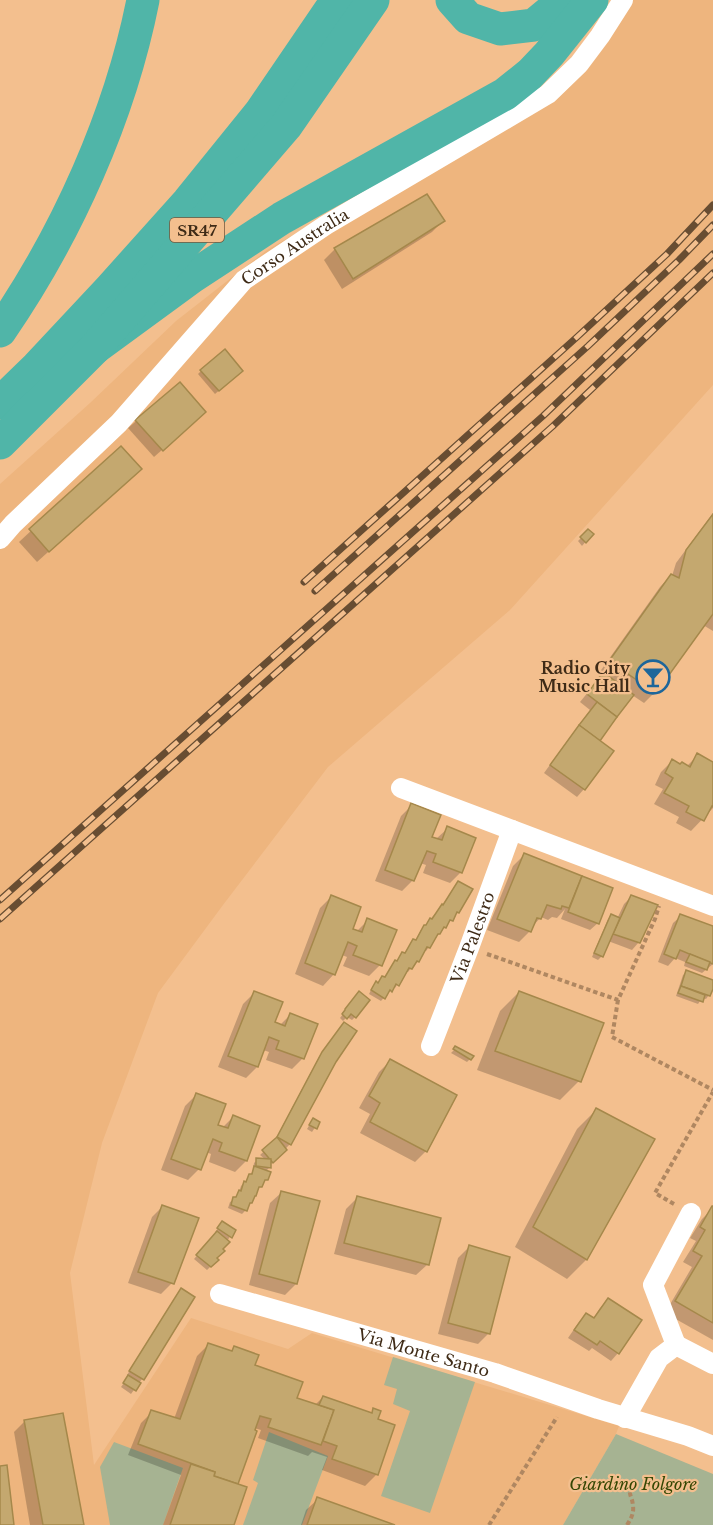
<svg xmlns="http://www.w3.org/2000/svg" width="713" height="1525" viewBox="0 0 713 1525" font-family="'Libre Baskerville',serif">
<rect width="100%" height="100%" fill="#f3bf8e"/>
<!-- built -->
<path fill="#eeb57e" d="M612,0H713V385L510,610L328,767L223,905L158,993L102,1143L70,1273L94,1465L191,1318L288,1349L312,1333L619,1426L616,1434L563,1525H0V484L90,403L176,321L267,250L531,98L581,48Z"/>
<!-- green -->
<g fill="#a6b392">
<path d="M393,1357L475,1382L430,1513L381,1496L410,1411L393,1404L397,1389L384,1385Z"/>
<path d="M269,1432L328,1456L302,1525H243L258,1483L253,1480Z"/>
<path d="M616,1434L713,1474V1525H563Z"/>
<path d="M114,1442L183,1468L163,1525H110L100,1467Z"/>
</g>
<!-- shadow -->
<g fill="#0003">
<path d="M427,196L443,221L432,232L342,289L324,260L335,249Z"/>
<path d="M201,371L238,374L215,394L198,374Z"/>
<path d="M180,384L197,419L154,457L128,428Z"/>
<path d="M120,448L129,479L37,562L19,542Z"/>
<path d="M713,513V631L703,625L655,692L644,703L632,695L598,741L584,789L577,797L544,773L590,710L580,702L602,675L599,673L660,587L671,575L672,576L676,563Z"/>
<path d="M588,531L592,534L582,546L578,541Z"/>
<path d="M698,755L713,764V808L691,831L676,823L679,817L654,804L663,789L655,785L661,772L672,761L686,767Z"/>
<path d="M412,805L430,837L436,839L448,828L461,872L450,883L423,873L426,865L420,863L413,880L402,891L375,881L401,816Z"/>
<path d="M524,855L611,889L598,923L590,930L561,919L565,909L557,918L552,917L548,920L541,917L532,927L530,931L519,942L487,930L513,866Z"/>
<path d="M455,886L458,912L436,937L429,947L426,951L424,950L418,961L411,968L408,972L406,971L395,988L393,987L381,1001L369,994L373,986L385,978L392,965L396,962L402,954L404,955L410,944L413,941H415L421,930L425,927L433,916L443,906Z"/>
<path d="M331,897L351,930L356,932L368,920L380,965L369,976L343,966L347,957L342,955L334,974L323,986L295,974L320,908Z"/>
<path d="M631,897L639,942L632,950L608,941L602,956L598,960L592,957L608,919L611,916L617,919L624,904Z"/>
<path d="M681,916L713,928V964L702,973L684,966L685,962L675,958L668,966L658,962L673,923Z"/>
<path d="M687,972L713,981L709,995L706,999L702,998L698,1004L676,996L683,975Z"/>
<path d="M519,992L579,1081L560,1100L477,1070L500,1011Z"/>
<path d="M254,993L273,1023L279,1026L290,1015L303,1058L292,1069L266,1060L269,1052L263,1050L257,1067L246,1078L218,1067L243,1004Z"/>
<path d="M356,997L355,1017L352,1020L347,1017L343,1021L340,1018L343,1014L342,1013Z"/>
<path d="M341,1027L334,1061L290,1144L270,1165V1167L266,1171V1179L256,1191L246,1210L242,1214L228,1208L230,1202L235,1199L239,1192L241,1186L250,1176L253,1170L254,1163L257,1160H266L260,1155L274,1142L319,1057Z"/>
<path d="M456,1048L472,1057L467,1062L451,1053Z"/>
<path d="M390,1061L455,1096L426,1151L415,1162L360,1133L370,1114L359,1108L379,1072Z"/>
<path d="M196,1095L216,1126L222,1128L233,1117L259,1127L246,1161L235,1172L209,1162L211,1154L206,1152L199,1169L188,1180L161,1170L185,1106Z"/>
<path d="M596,1110L653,1140L586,1260L567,1279L515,1247L577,1129Z"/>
<path d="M318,1123L312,1132L307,1129L310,1124Z"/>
<path d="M282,1192L296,1284L285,1295L249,1285L270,1203Z"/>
<path d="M357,1198L428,1264L416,1275L334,1254L346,1209Z"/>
<path d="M163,1206L172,1283L161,1294L128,1283L152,1217Z"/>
<path d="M713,1208V1340L665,1313L692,1267L683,1262L696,1241L690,1238L702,1219Z"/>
<path d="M219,1227L234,1231L215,1258L217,1260L207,1270L194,1259L217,1233L215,1232Z"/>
<path d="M469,1247L489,1333L478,1344L438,1334L458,1258Z"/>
<path d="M181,1290L193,1297L142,1379L131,1394L121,1387L129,1376L127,1375Z"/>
<path d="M608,1300L618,1353L611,1361L592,1348L589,1351L568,1338L579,1322L586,1315L593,1319L600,1308Z"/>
<path d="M208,1345L230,1352L234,1348L253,1366L295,1399L315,1405L323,1397L370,1414L374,1410L376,1420L394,1426L376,1475L365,1486L322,1470L327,1457L312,1452L308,1456L258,1438L261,1430L250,1427L236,1485L233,1525H163L181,1475L128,1455L141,1423L152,1412L174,1419L197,1356Z"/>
<path d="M25,1421L83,1525H30L14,1432Z"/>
<path d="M318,1499L391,1525H301L306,1510Z"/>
</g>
<!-- building -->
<g fill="#c4a86f" stroke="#a5884b" stroke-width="1.5">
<path d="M427,194L445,221L353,279L334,248Z"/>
<path d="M225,349L243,371L219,391L200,370Z"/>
<path d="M180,382L206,412L163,451L135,420Z"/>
<path d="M121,446L142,469L49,552L29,529Z"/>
<path d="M713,514V614L656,693L609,661L671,574L679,578L686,550Z"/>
<path d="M588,529L594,534L586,543L580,537Z"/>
<path d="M603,672L634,695L617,717L587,694Z"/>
<path d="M597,702L617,717L600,741L579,725Z"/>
<path d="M579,725L614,751L585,790L550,765Z"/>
<path d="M697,753L713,762V807L712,806L704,821L686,812L689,806L664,793L673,778L665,773L672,759L680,764L682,762L690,767Z"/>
<path d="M411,803L441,815L432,837L442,840L447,826L476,838L462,873L433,862L436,854L427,851L414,881L385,870Z"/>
<path d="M524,853L582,876L569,908L562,906L561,909L547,905L541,919L537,918L531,932L497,919Z"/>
<path d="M582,876L613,888L599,924L568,912Z"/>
<path d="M458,881L473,889L459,913L457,912L453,921L450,920L446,928L444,927L440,934H438L430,948L427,947L419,962L417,961L412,969L409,968L399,986L396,984L392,992L390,990L385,999L371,990L376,981L378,983L382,976L385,977L395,960L397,961L402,952L405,953L413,939L416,940L424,925H426L430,918L432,919L442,904L443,905Z"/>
<path d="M331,895L361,907L353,929L362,932L367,918L397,930L382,966L353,955L357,946L348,942L335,975L305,963Z"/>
<path d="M631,895L658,905L640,943L613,934Z"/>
<path d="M611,914L620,918L603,957L594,953Z"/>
<path d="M680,914L713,926V964L680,950L676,959L664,954Z"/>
<path d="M690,954L710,962L707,970L686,962Z"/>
<path d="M686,970L713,980V989L710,996L681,986Z"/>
<path d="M681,986L705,995L703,1002L678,993Z"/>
<path d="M254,991L283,1002L275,1022L285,1026L290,1013L318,1024L304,1059L276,1049L279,1041L269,1037L258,1067L228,1056Z"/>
<path d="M359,991L370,1000L356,1018L351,1014L347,1019L342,1014L345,1010V1009Z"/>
<path d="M519,991L604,1023L581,1082L495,1051Z"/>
<path d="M344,1022L357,1031L336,1062L291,1145L277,1137L322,1052Z"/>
<path d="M455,1046L474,1056L471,1060L453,1049Z"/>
<path d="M390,1059L457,1095L427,1152L370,1122L380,1103L369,1096Z"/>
<path d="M196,1093L226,1104L218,1125L228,1128L233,1115L260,1126L247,1161L219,1151L222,1143L213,1139L201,1170L171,1159Z"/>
<path d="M596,1108L655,1139L587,1260L533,1227Z"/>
<path d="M313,1118L320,1122L317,1129L309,1125Z"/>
<path d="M277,1137L287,1150L273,1163L262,1150Z"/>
<path d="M256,1158L271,1159V1168L256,1166Z"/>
<path d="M254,1166L271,1172L268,1180H265L262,1187H259L256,1196H255L252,1203H250L247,1211L231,1205L233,1197H236L239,1190L241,1191L244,1181L246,1182L249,1174H252Z"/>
<path d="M281,1191L320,1201L297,1284L259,1274Z"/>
<path d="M357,1196L441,1218L429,1265L344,1243Z"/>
<path d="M162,1205L199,1218L174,1284L138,1272Z"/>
<path d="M712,1206H713V1323L675,1301L702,1256L693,1251L705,1230L700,1227Z"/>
<path d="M222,1221L236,1230L232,1238L217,1228Z"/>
<path d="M217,1231L230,1242L223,1249L225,1251L217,1258L219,1260L211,1267L196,1255Z"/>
<path d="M469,1245L510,1257L490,1334L448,1323Z"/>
<path d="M181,1288L195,1297L144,1380L129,1371Z"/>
<path d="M608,1298L642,1320L619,1354L600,1341L597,1345L574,1330L586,1313L594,1318Z"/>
<path d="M208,1343L232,1351L234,1346L259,1355L255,1365L303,1382L297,1398L334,1410L321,1445L268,1427L271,1419L260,1416L255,1430L257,1431L238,1484L214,1476L215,1472L138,1444L151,1410L180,1419Z"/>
<path d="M128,1375L141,1383L136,1391L123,1383Z"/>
<path d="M323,1396L372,1413L373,1408L381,1411L378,1419L395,1425L378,1475L332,1459L337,1446L323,1441L334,1410L319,1405Z"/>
<path d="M63,1413L84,1525H43L24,1420Z"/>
<path d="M191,1464L215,1472L214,1476L247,1487L234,1525H170Z"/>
<path d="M7,1465L14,1525H0V1466Z"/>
<path d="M317,1497L395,1525H307Z"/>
</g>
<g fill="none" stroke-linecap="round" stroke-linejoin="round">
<!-- path -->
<g stroke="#af8761" stroke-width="4" stroke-dasharray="4.5 3" stroke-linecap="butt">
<path d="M487,954L618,1000L655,919L659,906"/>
<path d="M618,1000L612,1037L713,1090"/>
<path d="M674,1204L655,1193L713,1092"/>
<path d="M489,1525L557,1417"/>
<path d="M627,1525C631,1519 634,1513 633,1506C632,1494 627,1496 632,1482"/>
</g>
<!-- street -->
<g stroke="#fff" stroke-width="20">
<path id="s1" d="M0,539L13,524L119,423L244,280L326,225L548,94L579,64L600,36L623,0"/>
<path d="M401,788L713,906"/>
<path id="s2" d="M431,1046L469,948L512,830"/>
<path id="s3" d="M220,1294L495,1373L598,1409L688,1436L713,1446"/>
<path d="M676,1345L653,1285L691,1213"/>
<path d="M625,1418L659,1358L676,1345L713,1364"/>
</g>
<!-- highway -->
<g stroke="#50b5a8" stroke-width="33">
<path d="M452,0L468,18L500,29L534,25L558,5L562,0"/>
<path d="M0,331C67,234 120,116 143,0"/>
<path d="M95,348L192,277L282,218L505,94L530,74L549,54L592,0"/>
<path d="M0,403L37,367L110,289L188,202L260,113L337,0"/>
<path d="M0,443L95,348L286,126L373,0"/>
</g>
<!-- rail casing -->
<g stroke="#684d32" stroke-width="7">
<g id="rail">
<path d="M304,582L577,337L667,254L713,205"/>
<path d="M315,591L588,346L679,260L713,225"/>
<path d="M0,900L543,416L713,254"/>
<path d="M0,919L553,426L713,273"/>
</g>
</g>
<!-- rail -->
<use href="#rail" stroke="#f3bf8e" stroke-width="4.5" stroke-dasharray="14" stroke-linecap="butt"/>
</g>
<!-- icons -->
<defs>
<g id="bar-ring" transform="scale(1.725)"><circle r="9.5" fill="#f3bf8e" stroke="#1d669a" stroke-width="1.5"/><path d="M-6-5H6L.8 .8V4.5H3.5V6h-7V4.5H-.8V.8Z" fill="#1d669a"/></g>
</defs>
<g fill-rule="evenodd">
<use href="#bar-ring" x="653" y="677"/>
</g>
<g text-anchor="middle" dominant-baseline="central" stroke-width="4.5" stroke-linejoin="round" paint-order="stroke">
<!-- shield labels -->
<rect fill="#f3bf8e" stroke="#75573b" stroke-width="1.5" x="170" y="218" width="54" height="24" rx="4.5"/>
<g font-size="15" font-weight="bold" fill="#3f2b17">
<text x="197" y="230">SR47</text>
</g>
<!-- street labels -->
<g font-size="16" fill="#3f2b17" stroke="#f3bf8e">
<text stroke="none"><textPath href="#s1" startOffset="417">Corso Australia</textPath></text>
<text stroke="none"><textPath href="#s2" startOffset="116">Via Palestro</textPath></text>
<text stroke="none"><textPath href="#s3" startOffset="212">Via Monte Santo</textPath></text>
</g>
<!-- poi labels -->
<g font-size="16" font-weight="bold" fill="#3f2b17" stroke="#f3bf8e" text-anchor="end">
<text x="630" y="668">Radio City<tspan x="630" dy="18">Music Hall</tspan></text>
</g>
<!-- park labels -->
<g font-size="16" font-style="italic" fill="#344603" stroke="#f3bf8e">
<text x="633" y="1484">Giardino Folgore</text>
</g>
</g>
</svg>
